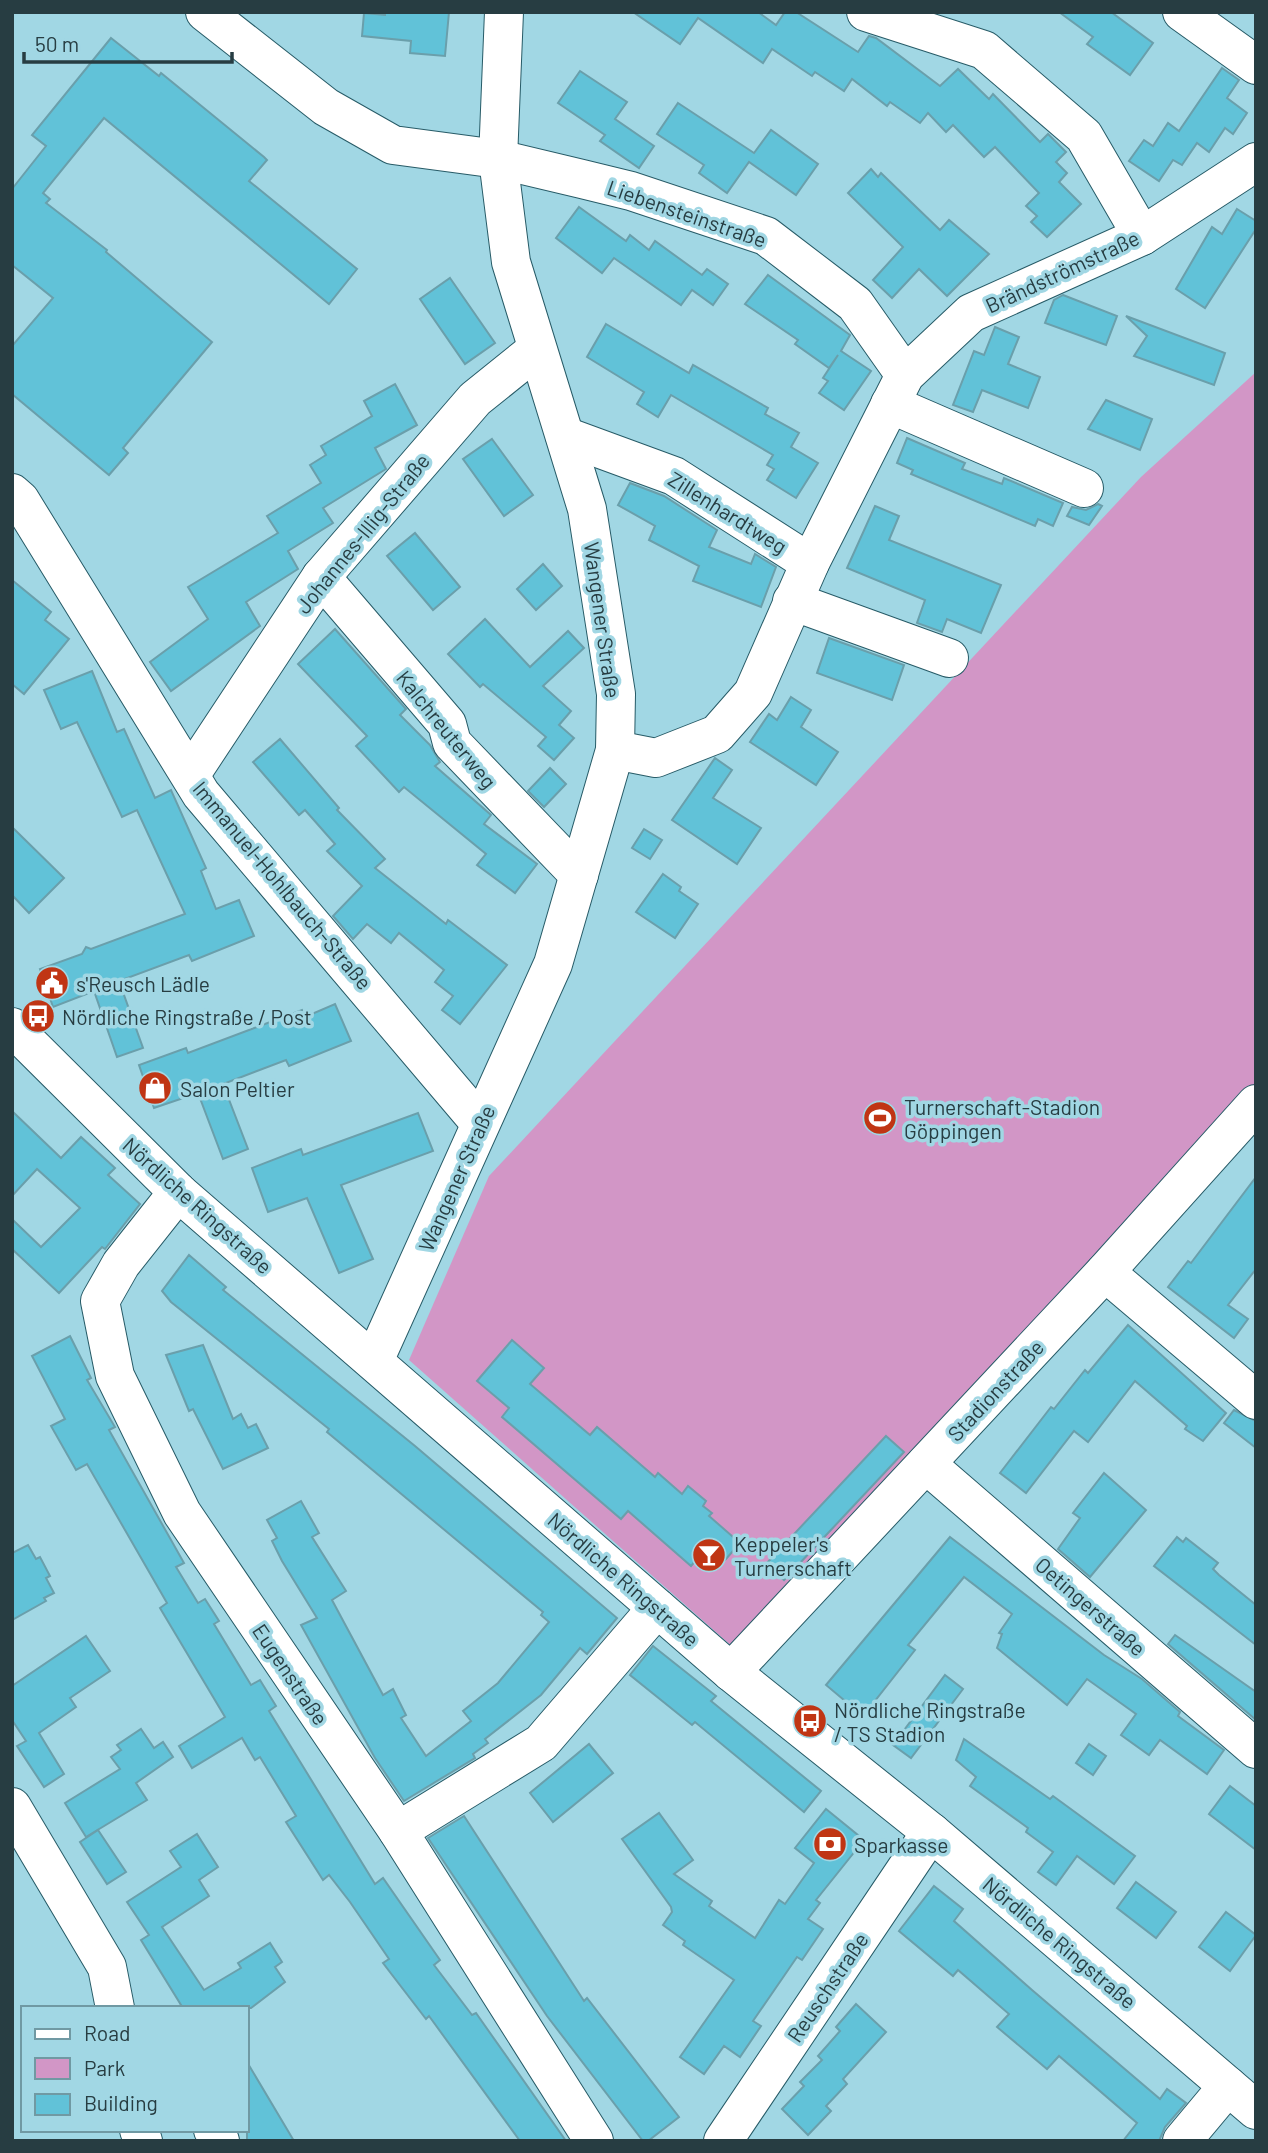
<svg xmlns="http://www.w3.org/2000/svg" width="1268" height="2153" viewBox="0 0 1268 2153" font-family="Barlow,sans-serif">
<rect width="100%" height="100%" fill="#a1d7e4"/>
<!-- green -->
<path fill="#d296c6" d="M1256,372V1088L736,1650L409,1360L489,1176L1141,477Z"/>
<!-- building -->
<g fill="#61c2d8" stroke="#6a9fab" stroke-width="2">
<path d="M385,12H449L445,56L410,53L411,41L362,36L364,13L385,15Z"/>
<path d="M633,12H758L776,25L785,12H796L858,52L869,36L876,38L940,86L958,69L989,99L993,94L1040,142L1048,134L1066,152L1056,162L1067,173L1059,182L1081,204L1047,237L1031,222L1037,216L1026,206L1039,193L995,147L984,157L953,125L946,132L928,113L920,123L890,102L887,106L852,79L844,91L815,72L812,76L772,49L763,63L698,18L680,44Z"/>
<path d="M1059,12H1111L1153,43L1130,75L1087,44L1093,37Z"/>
<path d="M111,38L159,76L161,73L264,157L267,160L249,181L357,269L329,304L104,118L43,193L50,199L46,203L107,250L106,252L212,342L123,448L128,453L109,475L12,394V346L53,298L12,265V189L46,146L32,135Z"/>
<path d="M1222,68L1239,80L1227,98L1247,113L1233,134L1225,128L1209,152L1197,143L1182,165L1173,160L1159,181L1129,161L1144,140L1153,146L1168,123L1179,131Z"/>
<path d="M580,71L627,102L615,119L654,146L639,168L600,141L605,135L558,103Z"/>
<path d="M678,103L754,153L771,130L818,164L796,195L749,162L727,193L699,173L704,165L657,134Z"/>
<path d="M871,169L878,177L881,173L940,230L949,220L989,254L947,296L919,269L892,298L873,280L903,247L848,193Z"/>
<path d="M579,207L626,241L630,235L649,250L655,241L702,275L707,269L728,284L713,305L692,290L681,305L614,258L602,273L556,238Z"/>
<path d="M1237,209L1256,221V229L1205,308L1176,289L1212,227L1222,234Z"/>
<path d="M768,275L850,335L841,351L871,371L844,410L819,393L828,381L823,378L838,355L829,368L795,344L798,340L745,304Z"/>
<path d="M450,278L495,343L465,364L420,299Z"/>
<path d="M1063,295L1117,316L1106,345L1045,323L1054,300Z"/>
<path d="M1126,316L1225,353L1214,385L1134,356L1147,336Z"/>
<path d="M606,324L689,373L693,365L768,408L765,414L799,433L791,447L818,463L796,498L767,480L774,469L767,465L773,455L671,395L658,417L637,404L644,392L587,357Z"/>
<path d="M995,327L1019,337L1008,364L1040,377L1028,408L982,390L973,412L953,405L974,351L984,355Z"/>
<path d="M395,384L417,425L375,448L386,469L323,508L333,523L288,551L298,569L246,602L260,626L171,691L150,662L208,619L188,587L278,533L267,516L321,483L310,465L326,455L321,446L372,416L364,401Z"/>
<path d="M1106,400L1152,419L1140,450L1088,429Z"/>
<path d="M907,438L965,463L962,469L1002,484L1004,478L1063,503L1053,526L1038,519L1035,526L911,474L913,470L897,463Z"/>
<path d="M492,439L533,495L504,516L463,459Z"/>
<path d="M630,483L664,496L717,530L709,547L751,564L755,554L776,567L761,607L693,581L699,566L649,540L655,526L618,505Z"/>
<path d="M1098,504L1102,506L1089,525L1067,516L1072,507L1086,510Z"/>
<path d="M875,506L899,516L889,540L1001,585L981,633L947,619L942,632L917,623L925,600L847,568Z"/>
<path d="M415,533L460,587L433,610L387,556Z"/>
<path d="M543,564L562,586L536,610L517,589Z"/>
<path d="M12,580L51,612L45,620L69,639L24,694L12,684Z"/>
<path d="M485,619L530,667L568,631L584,648L543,686L571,711L559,725L574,738L554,760L538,746L546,737L483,684L480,687L448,654Z"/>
<path d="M335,629L406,709L400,715L430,745L440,762L435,766L491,815L484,824L537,864L515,893L477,865L486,854L404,787L399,792L356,746L367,736L298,664Z"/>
<path d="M829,638L904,665L892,700L817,673Z"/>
<path d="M92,671L117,732L124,729L155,798L171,790L206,868L201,871L216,909L239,900L254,936L192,961L189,955L119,981L143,1048L117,1057L94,991L53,1007L40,969L82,954L86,947L91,949L185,914L137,810L122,817L77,722L61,729L44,690Z"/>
<path d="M791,697L811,710L801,727L838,752L816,785L750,742L769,714L777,720Z"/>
<path d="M280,739L339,808L337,810L385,859L375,868L446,924L448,920L507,965L460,1024L442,1010L453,996L435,982L444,970L399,933L391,943L367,924L353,939L333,916L362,886L327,851L335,844L305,810L299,815L253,762Z"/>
<path d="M715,758L732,770L713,798L761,828L737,864L672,820Z"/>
<path d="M550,768L566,784L544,807L528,791Z"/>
<path d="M12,827L64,878L29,913L12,895Z"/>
<path d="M644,829L662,840L650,859L632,848Z"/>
<path d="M663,874L681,887L679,891L698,904L675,938L636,912Z"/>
<path d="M335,1004L351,1041L289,1066L286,1060L223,1084L248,1149L223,1159L198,1093L154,1108L139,1065L186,1048L188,1053L302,1010L305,1017Z"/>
<path d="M12,1111L61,1158L81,1137L115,1168L108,1175L140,1204L105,1249L102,1247L59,1293L12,1249V1219L41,1247L80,1208L37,1169L12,1196Z"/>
<path d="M418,1113L433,1151L341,1185L373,1259L339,1273L307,1198L268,1212L252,1168L301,1149L303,1155Z"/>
<path d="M1256,1177V1269L1228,1305L1248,1319L1234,1338L1168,1287L1188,1261L1191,1263Z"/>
<path d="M189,1255L226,1287L223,1290L415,1446L617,1618L587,1654L580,1648L541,1695L485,1739L488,1743L473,1754L475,1758L404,1801L375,1758L301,1625L317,1618L282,1561L272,1541L277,1538L267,1520L301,1501L319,1533L312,1537L346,1591L332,1600L383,1695L393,1689L406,1715L401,1718L426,1756L471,1721L463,1711L498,1683L549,1622L541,1615L543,1612L327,1432L329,1429L171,1302L162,1291Z"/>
<path d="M1128,1325L1226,1413L1203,1441L1185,1429L1187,1426L1135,1381L1088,1442L1074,1431L1026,1493L1000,1473L1051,1407L1054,1409L1085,1370L1088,1373Z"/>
<path d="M70,1336L91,1378L87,1380L115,1427L109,1430L184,1563L176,1567L198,1603L205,1599L219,1621L214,1624L251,1685L260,1680L276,1706L269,1711L375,1884L383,1878L440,1960L434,1965L472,2015L476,2013L566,2141H520L429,2016L426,2019L383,1963L389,1959L350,1902L329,1875L323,1880L286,1822L296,1816L260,1757L255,1760L242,1738L192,1768L179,1746L225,1717L160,1608L167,1603L87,1464L76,1470L51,1426L65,1419L32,1356Z"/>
<path d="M512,1340L544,1368L530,1384L590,1435L597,1427L655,1477L658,1473L682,1494L688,1486L706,1501L703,1506L712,1513L709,1516L740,1543L726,1559L717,1566L702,1553L691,1566L628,1511L621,1519L502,1417L509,1408L477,1381Z"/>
<path d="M203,1345L233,1419L241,1414L248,1428L256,1424L268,1448L223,1469L193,1409L189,1411L166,1355Z"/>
<path d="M1234,1410L1256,1421V1448L1224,1423Z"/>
<path d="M886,1436L904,1452L784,1580L766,1564Z"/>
<path d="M1104,1473L1146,1510L1090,1577L1058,1549L1080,1518L1073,1513Z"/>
<path d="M950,1537L1104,1655L1142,1679L1180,1712L1178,1716L1224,1750L1207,1774L1160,1740L1149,1755L1121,1735L1136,1714L1087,1679L1067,1705L997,1648L1002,1634L999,1633L1012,1614L964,1577L908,1645L915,1650L863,1716L826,1685Z"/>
<path d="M1177,1537L1183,1542L1186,1538L1218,1563L1213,1569L1219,1575L1256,1605V1645L1154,1566Z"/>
<path d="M28,1545L36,1559L40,1557L50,1576L46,1578L54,1593L44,1598L46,1601L12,1620V1553Z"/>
<path d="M1175,1635L1256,1692V1720L1168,1644Z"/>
<path d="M86,1636L110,1671L70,1698L76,1707L39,1733L64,1774L44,1787L17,1746L26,1741L12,1720V1686Z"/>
<path d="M653,1646L716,1696L711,1701L821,1791L804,1812L695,1722L692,1725L630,1675Z"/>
<path d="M945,1675L963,1689L911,1758L893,1745Z"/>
<path d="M141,1729L154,1748L163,1742L173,1757L136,1783L147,1800L86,1837L65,1803L120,1769L111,1757L121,1750L117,1745Z"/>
<path d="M964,1739L1050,1799L1053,1796L1135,1856L1114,1884L1077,1856L1056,1885L1038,1872L1053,1852L1026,1832L1028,1828L970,1786L976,1777L956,1760Z"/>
<path d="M589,1744L613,1773L553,1822L530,1793Z"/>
<path d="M1089,1744L1106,1756L1093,1775L1076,1763Z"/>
<path d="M1230,1786L1256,1806V1850L1209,1814Z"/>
<path d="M826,1809L864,1840L816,1900L820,1903L808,1919L823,1929L802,1960L797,1957L753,2021L761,2026L740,2057L724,2046L704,2074L680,2057L734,1980L683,1945L685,1941L663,1925L672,1912L671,1907L622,1839L659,1813L693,1860L674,1874L712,1901L709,1906L755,1938L779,1900L785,1904L814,1863L795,1848Z"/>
<path d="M464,1816L584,2001L587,1998L679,2117L648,2141H643L547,2016L428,1838Z"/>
<path d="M98,1830L126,1872L107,1884L80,1842Z"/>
<path d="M197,1834L218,1867L199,1880L209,1896L162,1927L204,1990L241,1968L238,1963L270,1943L282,1962L275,1967L285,1982L251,2008H176L181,2005L141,1940L149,1935L127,1902L181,1867L170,1851Z"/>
<path d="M1136,1882L1176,1912L1156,1938L1117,1908Z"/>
<path d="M934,1886L963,1909L954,1921L1032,1990L1160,2099L1167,2089L1186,2103L1165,2127L1159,2141H1123L1137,2123L1059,2056L1047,2069L997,2027L1009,2014L958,1970L953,1976L899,1931Z"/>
<path d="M1226,1912L1256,1935L1230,1971L1199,1947Z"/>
<path d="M856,2004L886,2032L843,2079L847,2084L826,2106L831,2111L808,2135L782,2109L804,2086L800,2082L822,2060L818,2056L840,2031L836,2027Z"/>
<path d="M247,2062L294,2141H247Z"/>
</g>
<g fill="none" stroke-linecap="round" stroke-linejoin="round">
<!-- minor casing -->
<g stroke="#275b67" stroke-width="40">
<g id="minor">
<path d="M205,12L326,107L393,145L498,159L582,179L631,191L766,236L855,304L905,375"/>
<path d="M866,12L984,50L1084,136L1142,236"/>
<path d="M1182,12L1256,65"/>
<path d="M890,404L1084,488"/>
<path d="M565,436L674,476L810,563"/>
<path d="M12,493L20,500L201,794L480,1123"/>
<path d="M321,577L447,724L452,743L579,875"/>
<path d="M792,601L949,658"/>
<path d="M615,750L656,758L717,734L753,693L810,563L905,375L971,313L1142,236L1256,162"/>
<path d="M191,774L321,577L475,399L536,350"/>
<path d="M12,1027L178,1192L731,1672L931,1832L1256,2110"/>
<path d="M178,1192L121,1264L100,1301L115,1376L182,1513L398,1831L594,2141"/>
<path d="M1105,1272L1256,1400"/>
<path d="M374,1361L553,964L615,750L616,694L587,509L511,262L498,159L504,12"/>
<path d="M926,1464L1256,1749"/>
<path d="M731,1672L1105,1272L1256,1104"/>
<path d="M12,1807L107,1967L115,2008"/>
<path d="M398,1831L541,1743L657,1608"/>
<path d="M139,2130L143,2141"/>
<path d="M213,2130L220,2141"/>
<path d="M723,2141L931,1832"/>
<path d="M1182,2141L1228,2086"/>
</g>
</g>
<!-- minor -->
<use href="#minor" stroke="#fff" stroke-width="38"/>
</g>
<!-- icons -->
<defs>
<g id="civic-disc" transform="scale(1.75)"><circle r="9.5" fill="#c03514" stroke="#a1d7e4"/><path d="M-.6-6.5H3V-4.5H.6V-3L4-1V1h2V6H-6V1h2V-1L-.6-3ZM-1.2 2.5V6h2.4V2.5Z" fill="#fff"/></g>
<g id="bus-disc" transform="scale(1.75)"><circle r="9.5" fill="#c03514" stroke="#a1d7e4"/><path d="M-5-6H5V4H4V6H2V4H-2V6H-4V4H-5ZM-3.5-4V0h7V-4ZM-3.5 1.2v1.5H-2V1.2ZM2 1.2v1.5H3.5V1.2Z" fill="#fff"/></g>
<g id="shop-disc" transform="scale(1.75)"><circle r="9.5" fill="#c03514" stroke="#a1d7e4"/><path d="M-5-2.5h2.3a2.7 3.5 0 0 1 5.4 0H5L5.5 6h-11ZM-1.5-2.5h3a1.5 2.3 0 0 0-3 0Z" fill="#fff"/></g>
<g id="stadium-disc" transform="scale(1.75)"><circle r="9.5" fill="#c03514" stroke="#a1d7e4"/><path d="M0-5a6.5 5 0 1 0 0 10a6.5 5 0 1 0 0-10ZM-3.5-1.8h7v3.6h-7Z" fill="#fff"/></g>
<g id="bar-disc" transform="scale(1.75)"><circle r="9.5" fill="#c03514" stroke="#a1d7e4"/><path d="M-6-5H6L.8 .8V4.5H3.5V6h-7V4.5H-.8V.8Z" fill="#fff"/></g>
<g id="bank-disc" transform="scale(1.75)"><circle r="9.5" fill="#c03514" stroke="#a1d7e4"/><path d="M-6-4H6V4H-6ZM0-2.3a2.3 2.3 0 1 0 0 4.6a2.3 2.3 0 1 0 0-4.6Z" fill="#fff"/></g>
</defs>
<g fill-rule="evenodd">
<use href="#civic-disc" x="52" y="983"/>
<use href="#bus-disc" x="38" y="1016"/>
<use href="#shop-disc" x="155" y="1088"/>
<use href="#stadium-disc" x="880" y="1118"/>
<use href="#bar-disc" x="709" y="1555"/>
<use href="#bus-disc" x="810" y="1721"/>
<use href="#bank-disc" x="830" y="1844"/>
</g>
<g text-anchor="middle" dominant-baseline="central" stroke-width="7" stroke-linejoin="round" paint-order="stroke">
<!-- street labels -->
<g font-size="21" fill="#273d42" stroke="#a1d7e4">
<text transform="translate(687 213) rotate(19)">Liebensteinstraße</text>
<text transform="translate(1062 271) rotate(-25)">Brändströmstraße</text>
<text transform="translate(728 512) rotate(32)">Zillenhardtweg</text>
<text transform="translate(362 533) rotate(-51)">Johannes-Illig-Straße</text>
<text transform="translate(603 620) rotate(82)">Wangener Straße</text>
<text transform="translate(447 729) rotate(51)">Kalchreuterweg</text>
<text transform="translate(283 885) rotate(50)">Immanuel-Hohlbauch-Straße</text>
<text transform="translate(456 1178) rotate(-66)">Wangener Straße</text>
<text transform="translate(198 1205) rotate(42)">Nördliche Ringstraße</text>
<text transform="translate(995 1390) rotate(-47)">Stadionstraße</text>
<text transform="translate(624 1579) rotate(41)">Nördliche Ringstraße</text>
<text transform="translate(1091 1606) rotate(41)">Oetingerstraße</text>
<text transform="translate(291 1674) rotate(56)">Eugenstraße</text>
<text transform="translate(1060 1942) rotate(40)">Nördliche Ringstraße</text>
<text transform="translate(827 1987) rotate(-56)">Reuschstraße</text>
</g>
<!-- poi labels -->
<g font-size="21" fill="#273d42" stroke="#a1d7e4" text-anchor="start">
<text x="76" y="983">s'Reusch Lädle</text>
<text x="62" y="1016">Nördliche Ringstraße / Post</text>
<text x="180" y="1088">Salon Peltier</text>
<text x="904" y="1106">Turnerschaft-Stadion<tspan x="904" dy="24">Göppingen</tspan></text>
<text x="734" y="1543">Keppeler's<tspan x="734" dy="24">Turnerschaft</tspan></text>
<text x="834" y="1709">Nördliche Ringstraße<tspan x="834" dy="24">/ TS Stadion</tspan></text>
<text x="854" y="1844">Sparkasse</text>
</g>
</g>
<!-- border -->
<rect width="1268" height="2153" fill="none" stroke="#273d42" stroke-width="28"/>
<!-- legend -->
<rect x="21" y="2006" width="228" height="126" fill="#a1d7e4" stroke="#7099a3" stroke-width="2"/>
<rect x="35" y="2029" width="35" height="10" fill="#ffffff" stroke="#7099a3" stroke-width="2"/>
<text x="84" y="2041" font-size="21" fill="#273d42">Road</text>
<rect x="35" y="2058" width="35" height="21" fill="#d296c6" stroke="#7099a3" stroke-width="2"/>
<text x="84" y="2076" font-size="21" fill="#273d42">Park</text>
<rect x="35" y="2094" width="35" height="21" fill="#61c2d8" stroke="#7099a3" stroke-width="2"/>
<text x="84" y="2111" font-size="21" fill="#273d42">Building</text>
<!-- scale -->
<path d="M24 52v10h208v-10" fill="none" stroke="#273d42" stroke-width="3.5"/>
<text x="35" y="52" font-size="21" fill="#273d42" stroke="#a1d7e4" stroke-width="5" paint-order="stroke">50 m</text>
</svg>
